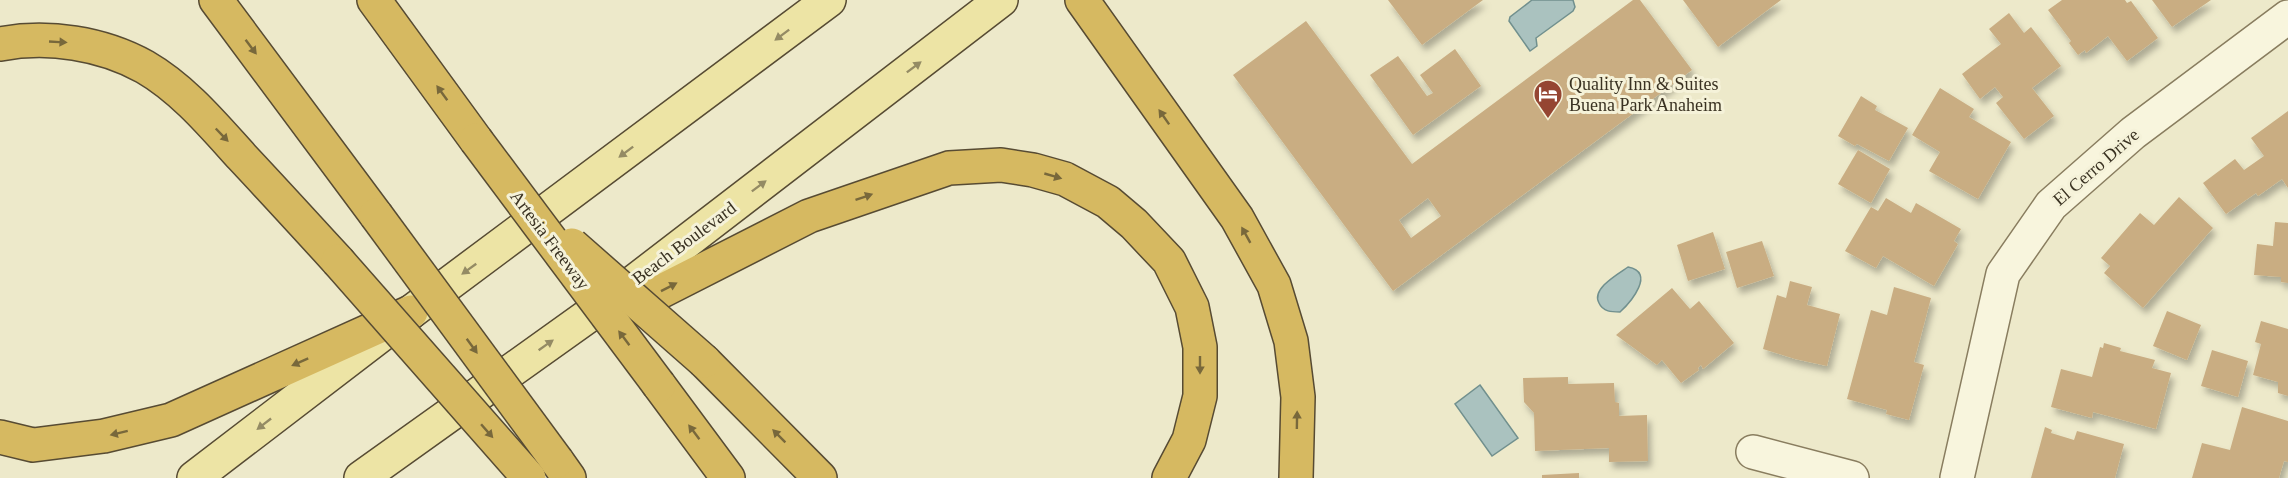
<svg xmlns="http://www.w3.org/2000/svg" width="2288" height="478" viewBox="0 0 2288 478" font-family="'Times New Roman',serif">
<defs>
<filter id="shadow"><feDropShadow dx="3.5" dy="6" stdDeviation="3" flood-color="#0004"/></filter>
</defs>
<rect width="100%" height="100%" fill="#ede9ca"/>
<!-- water -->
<g fill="#aac2bf" stroke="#71908e" stroke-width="1.5">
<path d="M1532,0H1573L1575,7L1573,11L1536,38L1537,46L1530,51L1509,21L1510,17Z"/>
<path d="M1628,267C1656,272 1631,302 1620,312C1612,312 1603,312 1599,303C1591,289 1618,274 1628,267Z"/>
<path d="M1480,385L1518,438L1492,456L1455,404Z"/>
</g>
<!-- building -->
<g fill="#c9ad82" fill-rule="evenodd" filter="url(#shadow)">
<path d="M1388,0H1483L1422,45Z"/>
<path d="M1633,0H1640L1692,70L1393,291L1233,75L1306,21L1412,164ZM1428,198L1441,216L1411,238L1399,220Z"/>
<path d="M1683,0H1781L1718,47Z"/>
<path d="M2062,0H2125L2127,3L2131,1L2158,38L2127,61L2108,36L2086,53L2085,50L2078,55L2069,43L2071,41L2048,10Z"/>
<path d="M2152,0H2211L2172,27Z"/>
<path d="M2009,13L2024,33L2031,27L2061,66L2032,88L2054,116L2024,139L1996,103L2003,97L1995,87L1980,99L1962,74L2001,44L1989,29Z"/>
<path d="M1455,49L1481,86L1413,135L1370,75L1398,56L1427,96L1433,93L1420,75Z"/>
<path d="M1940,88L1974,109L1969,117L2011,142L1978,199L1929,171L1940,152L1912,135Z"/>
<path d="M1861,96L1877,106L1875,110L1908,128L1889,161L1857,144L1855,146L1838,136Z"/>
<path d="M2288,111V188L2282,179L2258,196L2256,193L2226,214L2203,183L2235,159L2244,170L2264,156L2251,138Z"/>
<path d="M1858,150L1890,169L1871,203L1838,184Z"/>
<path d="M2179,197L2213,228L2143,308L2104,273L2110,266L2101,258L2140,213L2154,225Z"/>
<path d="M1886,198L1911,213L1916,203L1961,229L1954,241L1958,244L1934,286L1883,256L1876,268L1845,251L1871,207L1878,211Z"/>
<path d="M2275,222L2288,223V283L2281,282V277L2254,275L2257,244L2273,246Z"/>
<path d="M1713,232L1725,269L1688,281L1677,245Z"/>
<path d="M1762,241L1774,276L1737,288L1726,252Z"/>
<path d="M1790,281L1812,287L1807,305L1840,314L1827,366L1795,359L1763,349L1777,295L1786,298Z"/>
<path d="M1894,287L1931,298L1914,362L1924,365L1909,420L1886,414L1887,410L1847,399L1871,310L1887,315Z"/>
<path d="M1672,288L1690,309L1699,301L1734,343L1703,369L1701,365L1698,368L1699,370L1681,383L1662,360L1657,365L1616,335Z"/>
<path d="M2167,311L2201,325L2187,360L2153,346Z"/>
<path d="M2261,321L2288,329V396L2278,393V382L2253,375L2261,344L2255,342Z"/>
<path d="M2104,343L2121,348L2120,351L2155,360L2152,368L2171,373L2156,429L2093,412L2092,418L2051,407L2061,369L2092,377L2100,347L2103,348Z"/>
<path d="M2212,350L2248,361L2238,397L2201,386Z"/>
<path d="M1568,377V384L1614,383L1615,402L1619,403V416L1647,415L1648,461L1609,462V448L1535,451L1534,413L1524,402L1523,378Z"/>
<path d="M2242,407L2288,421V462L2284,461L2279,478H2192L2202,443L2230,450Z"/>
<path d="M2045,427L2052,430L2051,433L2074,440L2077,431L2124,444L2115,478H2031Z"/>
<path d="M1579,473V478H1542V475Z"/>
</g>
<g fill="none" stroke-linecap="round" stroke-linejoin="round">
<!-- street casing -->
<g stroke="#897d5f" stroke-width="36">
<g id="street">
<path d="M1753,452L1852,478"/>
<path d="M1957,478L2003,274L2051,205L2133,133L2288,17"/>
</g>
</g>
<!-- primary casing -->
<g stroke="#574b33" stroke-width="36">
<g id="primary">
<path d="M194,478L411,312L829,0"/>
<path d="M361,478L613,298L1001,0"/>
</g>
</g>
<!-- highway casing -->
<g stroke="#574b33" stroke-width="36">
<g id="highway">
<path d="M216,0L376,215"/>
<path d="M374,0L476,140"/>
<path d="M1082,0L1237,218L1274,285L1291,341L1298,397L1296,478"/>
<path d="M0,44C48,35 102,43 145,67C183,89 213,125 242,157C274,191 306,226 338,261"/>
<path d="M613,298L654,295L809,216L949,168L1001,165L1033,170L1065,179L1108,202L1134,224L1169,261L1192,307L1200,347V396L1189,440L1169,478"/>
<path d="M704,361L820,478"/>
<path d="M659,385L728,478"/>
<path d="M0,437L33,445L104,436L171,420L411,312"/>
<path d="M557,461L569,478"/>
</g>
</g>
<!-- street -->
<use href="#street" stroke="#f8f5dd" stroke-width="33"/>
<!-- primary -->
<use href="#primary" stroke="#ede4a5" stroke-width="33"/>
<!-- highway -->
<use href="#highway" stroke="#d6b961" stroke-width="33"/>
<!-- highway-bridge casing -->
<g stroke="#574b33" stroke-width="36" stroke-linecap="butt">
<g id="highway-bridge">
<path d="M476,140L659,385"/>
<path d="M376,215L557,461"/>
<path d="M572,245L704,361"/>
<path d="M338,261L529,478"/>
</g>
</g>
<!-- highway-bridge -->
<use href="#highway-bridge" stroke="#d6b961" stroke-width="33"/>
</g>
<!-- one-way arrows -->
<defs><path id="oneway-solid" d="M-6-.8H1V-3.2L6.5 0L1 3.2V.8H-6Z" transform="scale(1.5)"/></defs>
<g fill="#948b64">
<use href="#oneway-solid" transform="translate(782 35) rotate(143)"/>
<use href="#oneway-solid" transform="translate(914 67) rotate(-37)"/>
<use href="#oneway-solid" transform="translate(626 152) rotate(143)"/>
<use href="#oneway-solid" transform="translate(759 186) rotate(-37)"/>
<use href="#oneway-solid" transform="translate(469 269) rotate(144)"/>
<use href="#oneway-solid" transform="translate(546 345) rotate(-35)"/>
<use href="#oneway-solid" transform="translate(264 424) rotate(142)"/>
</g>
<g fill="#78683b">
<use href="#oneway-solid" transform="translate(58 42) rotate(3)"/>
<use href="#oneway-solid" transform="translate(251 47) rotate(53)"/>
<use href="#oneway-solid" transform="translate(442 93) rotate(-126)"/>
<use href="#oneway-solid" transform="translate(1164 117) rotate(-125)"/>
<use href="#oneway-solid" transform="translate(222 135) rotate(46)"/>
<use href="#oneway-solid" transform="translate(1053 176) rotate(16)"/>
<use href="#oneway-solid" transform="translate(864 197) rotate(-19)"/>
<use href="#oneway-solid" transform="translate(1246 235) rotate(-119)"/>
<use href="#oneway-solid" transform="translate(669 287) rotate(-27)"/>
<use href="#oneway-solid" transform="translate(624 338) rotate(-127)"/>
<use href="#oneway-solid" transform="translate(472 346) rotate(54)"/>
<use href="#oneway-solid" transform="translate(300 362) rotate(156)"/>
<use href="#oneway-solid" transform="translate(1200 365) rotate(90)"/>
<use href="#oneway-solid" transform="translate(1297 420) rotate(-89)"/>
<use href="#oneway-solid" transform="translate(487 431) rotate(49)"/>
<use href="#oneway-solid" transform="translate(694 432) rotate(-127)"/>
<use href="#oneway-solid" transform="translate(119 433) rotate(166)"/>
<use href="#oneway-solid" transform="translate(779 436) rotate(-135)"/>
</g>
<!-- icons -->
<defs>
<g id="hotel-pin" transform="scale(1.5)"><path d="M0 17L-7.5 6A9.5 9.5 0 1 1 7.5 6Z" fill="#954532" stroke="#f5f2d9"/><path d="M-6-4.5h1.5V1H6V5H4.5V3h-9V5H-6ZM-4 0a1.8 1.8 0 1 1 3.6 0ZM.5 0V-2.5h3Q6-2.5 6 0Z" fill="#fff"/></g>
</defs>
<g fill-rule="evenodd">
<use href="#hotel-pin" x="1548" y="94"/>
</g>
<g text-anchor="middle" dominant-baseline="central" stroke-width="6" stroke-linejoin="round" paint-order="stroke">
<!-- poi labels -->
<g font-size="18" fill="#3a3222" stroke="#f5f2d9" text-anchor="start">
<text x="1569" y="84">Quality Inn &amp; Suites<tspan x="1569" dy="21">Buena Park Anaheim</tspan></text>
</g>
<!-- street labels -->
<g font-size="18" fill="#3a3222" stroke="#f5f2d9">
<text transform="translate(2096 167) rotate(-41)">El Cerro Drive</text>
<text transform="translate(550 240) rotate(53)">Artesia Freeway</text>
<text transform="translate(684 243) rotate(-37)">Beach Boulevard</text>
</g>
</g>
</svg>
